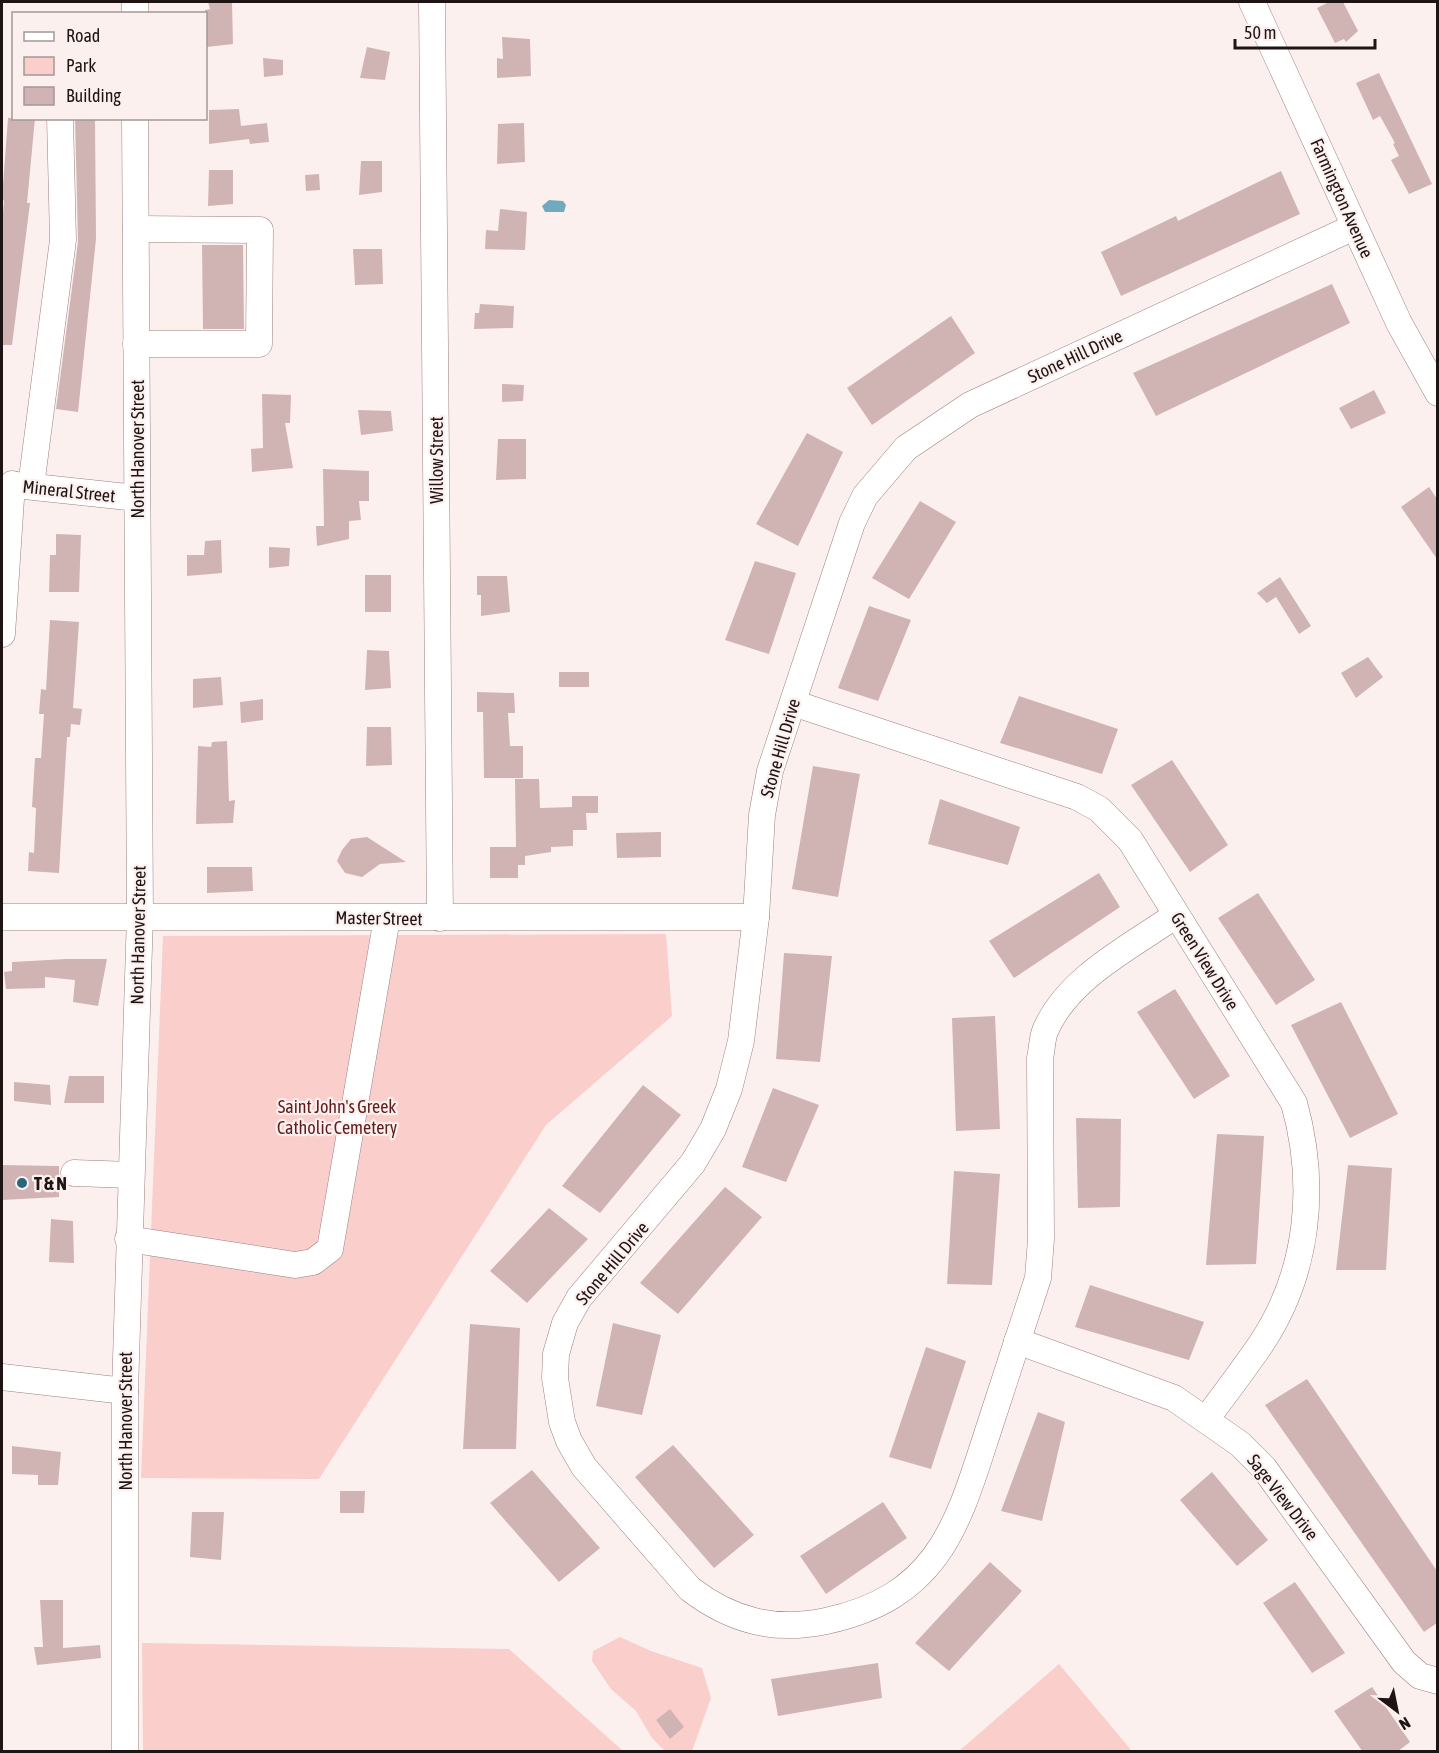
<svg xmlns="http://www.w3.org/2000/svg" width="1439" height="1753" viewBox="0 0 1439 1753" font-family="'Asap Condensed',sans-serif">
<rect width="100%" height="100%" fill="#fcf0ef"/>
<!-- green -->
<g fill="#f9cecb">
<path d="M666,934L672,1016L546,1125L319,1479L141,1478L163,936Z"/>
<path d="M620,1637L651,1651L702,1668L711,1698L692,1751H665L652,1738L636,1711L611,1689L592,1661L593,1651Z"/>
<path d="M142,1643L509,1649L623,1751H143Z"/>
<path d="M1059,1664L1132,1751H959Z"/>
</g>
<!-- water -->
<path fill="#71aabf" d="M549,200L563,201L566,205L564,212H545L542,206Z"/>
<!-- building -->
<g fill="#d0b4b3">
<path d="M208,2H232L233,44L207,47L205,10L210,9Z"/>
<path d="M1329,2H1343L1358,31L1346,42L1344,39L1335,43L1317,8Z"/>
<path d="M502,37L530,39L531,76L497,78V58L503,59Z"/>
<path d="M367,47L390,52L385,80L360,78Z"/>
<path d="M263,58L283,60V75L264,77Z"/>
<path d="M1379,73L1432,184L1409,194L1391,160L1399,156L1393,144L1395,143L1380,116L1373,120L1356,83Z"/>
<path d="M239,109L241,126L267,123L269,142L250,144L249,139L209,144V110Z"/>
<path d="M8,118H35L27,203H30L12,345H2V224L4,201L2,198Z"/>
<path d="M75,118H95L96,239L78,412L56,409L78,242Z"/>
<path d="M524,123L525,162L497,164L498,124Z"/>
<path d="M361,161H382V192L359,195Z"/>
<path d="M209,170H233V204L208,206Z"/>
<path d="M1281,171L1300,214L1121,296L1101,252L1176,216L1178,221Z"/>
<path d="M319,174L320,190L306,191L305,175Z"/>
<path d="M500,209L527,212L525,250L485,249L486,230L498,231Z"/>
<path d="M202,245H243L244,329H203Z"/>
<path d="M353,249H382L383,284L355,285Z"/>
<path d="M1332,284L1350,323L1156,416L1133,373Z"/>
<path d="M480,304L514,306L513,328L474,329L475,313H479Z"/>
<path d="M951,316L975,353L872,425L847,388Z"/>
<path d="M502,384L524,385L523,401L502,402Z"/>
<path d="M1374,390L1386,413L1351,429L1339,408Z"/>
<path d="M262,394L291,395L290,423H285L293,468L252,472L251,449L263,448Z"/>
<path d="M358,410L391,411L393,431L361,435Z"/>
<path d="M807,433L843,452L798,546L756,524Z"/>
<path d="M498,439H526V479L496,480Z"/>
<path d="M323,469L369,471V501H359L361,520L349,521V539L317,546L316,526H324Z"/>
<path d="M1429,487L1437,499V559L1401,507Z"/>
<path d="M920,501L956,522L909,599L872,578Z"/>
<path d="M56,534L81,535L79,592H49L50,555H56Z"/>
<path d="M221,540L222,573L187,576V555H204L205,541Z"/>
<path d="M269,547L290,548L289,566L269,568Z"/>
<path d="M755,561L796,573L769,654L725,640Z"/>
<rect x="365" y="575" width="26" height="37"/>
<path d="M477,576H507L510,612L481,616V595H477Z"/>
<path d="M1280,577L1311,626L1299,634L1276,597L1267,603L1257,593Z"/>
<path d="M869,606L911,620L878,701L838,688Z"/>
<path d="M50,620L79,622L73,708L82,709L80,725L71,724L70,737H67L59,873L28,871L29,852L34,853L36,808L32,807L35,758H41L44,714H39L41,689L46,690Z"/>
<path d="M367,650L389,651L391,688L365,690Z"/>
<path d="M1368,657L1383,677L1356,698L1341,673Z"/>
<rect x="559" y="672" width="30" height="15"/>
<path d="M221,677L223,705L193,708V679Z"/>
<path d="M477,692L514,693L515,713H508L510,746H523V778H484L483,712H477Z"/>
<path d="M1019,696L1118,729L1102,774L1000,743Z"/>
<path d="M263,699V720L241,723L240,702Z"/>
<path d="M367,727H391L392,765L366,766Z"/>
<path d="M227,741L229,801L235,800L233,823L196,824L198,746L211,747L212,742Z"/>
<path d="M1172,760L1228,845L1190,872L1131,785Z"/>
<path d="M813,766L860,774L838,897L792,889Z"/>
<path d="M515,779H539L540,808L572,807V796H598V813H586L587,830H573V846L551,847V852L525,856V865H518V878H490V847H516Z"/>
<path d="M940,799L1020,827L1008,865L928,844Z"/>
<path d="M661,832V857L617,858L616,833Z"/>
<path d="M367,837L406,862L380,864L362,877L345,873L337,861L342,850L351,839Z"/>
<path d="M207,867H252L253,891L207,893Z"/>
<path d="M1099,873L1120,907L1014,978L989,941Z"/>
<path d="M1258,893L1315,980L1276,1005L1218,918Z"/>
<path d="M784,953L832,956L820,1062L776,1059Z"/>
<path d="M66,959H107L98,1006L73,1002L75,980L45,977V988L6,989L4,972L12,971V962Z"/>
<path d="M1175,989L1230,1076L1194,1099L1137,1012Z"/>
<path d="M1341,1002L1398,1114L1350,1138L1291,1025Z"/>
<path d="M995,1016L1000,1129L956,1131L952,1018Z"/>
<path d="M69,1076H104V1103H64Z"/>
<path d="M14,1082L50,1085L51,1105L14,1101Z"/>
<path d="M643,1085L681,1115L600,1213L562,1186Z"/>
<path d="M773,1088L819,1105L786,1182L742,1167Z"/>
<path d="M1076,1118L1121,1119L1120,1207L1078,1208Z"/>
<path d="M1217,1134L1264,1136L1256,1264L1206,1265Z"/>
<path d="M2,1165L59,1166V1197L2,1200Z"/>
<path d="M1348,1165L1392,1168L1386,1270H1336Z"/>
<path d="M954,1171L1000,1174L992,1285L947,1284Z"/>
<path d="M725,1187L762,1217L678,1314L640,1283Z"/>
<path d="M549,1208L588,1239L527,1303L490,1271Z"/>
<path d="M51,1219L73,1221L74,1263L49,1262Z"/>
<path d="M1090,1285L1204,1322L1189,1360L1075,1327Z"/>
<path d="M613,1323L661,1335L642,1415L596,1406Z"/>
<path d="M470,1324L520,1328L516,1449H463Z"/>
<path d="M926,1347L966,1361L931,1469L889,1457Z"/>
<path d="M1307,1379L1437,1571V1623L1424,1632L1265,1405Z"/>
<path d="M1038,1412L1065,1422L1042,1521L1001,1511Z"/>
<path d="M673,1445L754,1535L714,1568L635,1477Z"/>
<path d="M12,1446L61,1452L58,1485H38V1475L12,1474Z"/>
<path d="M532,1470L600,1548L559,1582L490,1503Z"/>
<path d="M1212,1472L1268,1540L1237,1566L1180,1500Z"/>
<path d="M340,1491H365L364,1513H340Z"/>
<path d="M883,1502L907,1538L826,1594L800,1556Z"/>
<path d="M192,1512H224L221,1560L190,1557Z"/>
<path d="M990,1562L1022,1591L949,1671L915,1643Z"/>
<path d="M1295,1582L1345,1653L1312,1673L1263,1603Z"/>
<path d="M40,1600H63V1648L100,1645L101,1658L37,1665L34,1647H43Z"/>
<path d="M878,1663L882,1698L778,1716L771,1679Z"/>
<path d="M1372,1687L1410,1742L1397,1752H1363L1334,1711Z"/>
<path d="M670,1709L684,1727L670,1739L656,1720Z"/>
</g>
<g fill="none" stroke-linecap="round" stroke-linejoin="round">
<!-- minor casing -->
<g stroke="#9a817f" stroke-width="27">
<g id="minor">
<path d="M135,2V14"/>
<path d="M432,2L440,918"/>
<path d="M1252,2L1399,323L1438,393"/>
<path d="M136,229L260,230L259,344H136"/>
<path d="M15,485L137,498"/>
<path d="M31,486L63,240L60,118"/>
<path d="M2,634L12,484"/>
<path d="M793,703L1077,797L1099,809L1130,840L1294,1103C1317,1185 1309,1272 1261,1344C1244,1369 1225,1394 1207,1418"/>
<path d="M1176,915C1131,947 1068,977 1045,1031C1042,1039 1042,1050 1040,1058L1041,1239L1038,1278C1022,1327 1006,1376 990,1425C958,1523 941,1596 826,1621C775,1632 732,1621 690,1589L584,1467L569,1441L562,1422L555,1378L556,1354L565,1323L579,1298L693,1163L713,1129L729,1089L741,1041L756,917L762,815L770,771L852,523L865,496L906,448L970,405L1354,227"/>
<path d="M2,917H756"/>
<path d="M74,1173L131,1175"/>
<path d="M128,1239L295,1265L313,1262L330,1249L387,918"/>
<path d="M1017,1341L1174,1398L1240,1444L1264,1468L1404,1662L1420,1676L1438,1681"/>
<path d="M2,1377L125,1391"/>
<path d="M125,1752V1391L140,915L135,118"/>
</g>
</g>
<!-- minor -->
<use href="#minor" stroke="#fff" stroke-width="26"/>
</g>
<!-- markers -->
<circle fill="#28687d" stroke="#fcf0ef" stroke-width="2" cx="22" cy="1183" r="6"/>
<g text-anchor="middle" dominant-baseline="central" stroke-width="4.5" stroke-linejoin="round" paint-order="stroke">
<!-- street labels -->
<g font-size="18" fill="#1d1413" stroke="#fcf0ef">
<text transform="translate(1342 198) rotate(66)">Farmington Avenue</text>
<text transform="translate(1075 356) rotate(-25)">Stone Hill Drive</text>
<text transform="translate(137 449) rotate(-90)">North Hanover Street</text>
<text transform="translate(436 460) rotate(-90)">Willow Street</text>
<text transform="translate(69 491) rotate(6)">Mineral Street</text>
<text transform="translate(780 748) rotate(-74)">Stone Hill Drive</text>
<text transform="translate(379 918) rotate(1)">Master Street</text>
<text transform="translate(138 935) rotate(-89)">North Hanover Street</text>
<text transform="translate(1205 961) rotate(58)">Green View Drive</text>
<text transform="translate(612 1263) rotate(-50)">Stone Hill Drive</text>
<text transform="translate(125 1421) rotate(-90)">North Hanover Street</text>
<text transform="translate(1283 1497) rotate(52)">Sage View Drive</text>
</g>
<!-- park labels -->
<g font-size="18" fill="#5e1c1e" stroke="#fcf0ef">
<text x="337" y="1106">Saint John's Greek<tspan x="337" dy="21">Catholic Cemetery</tspan></text>
</g>
<!-- poi labels -->
<g font-size="18" font-weight="bold" fill="#1d1413" stroke="#fcf0ef" text-anchor="start">
<text x="34" y="1183">T &amp; N</text>
</g>
</g>
<!-- border -->
<rect width="1439" height="1753" fill="none" stroke="#1d1413" stroke-width="6"/>
<!-- legend -->
<rect x="12" y="12" width="195" height="108" fill="#fcf0ef" stroke="#a39897" stroke-width="1.5"/>
<rect x="24" y="32" width="30" height="9" fill="#ffffff" stroke="#a39897" stroke-width="1.5"/>
<text x="66" y="42" font-size="18" fill="#1d1413">Road</text>
<rect x="24" y="57" width="30" height="18" fill="#f9cecb" stroke="#a39897" stroke-width="1.5"/>
<text x="66" y="72" font-size="18" fill="#1d1413">Park</text>
<rect x="24" y="87" width="30" height="18" fill="#d0b4b3" stroke="#a39897" stroke-width="1.5"/>
<text x="66" y="102" font-size="18" fill="#1d1413">Building</text>
<!-- north arrow -->
<g transform="translate(1397 1711) rotate(148)" stroke="#fcf0ef" stroke-width="4.5" paint-order="stroke">
<path d="M0-4.5L10 22L0 15L-10 22Z" fill="#1d1413"/>
<text y="-9" font-size="16" font-weight="bold" text-anchor="middle" fill="#1d1413">N</text>
</g>
<!-- scale -->
<path d="M1235 39v9h140v-9" fill="none" stroke="#1d1413" stroke-width="3"/>
<text x="1244" y="39" font-size="18" fill="#1d1413" stroke="#fcf0ef" stroke-width="4.5" paint-order="stroke">50 m</text>
</svg>
